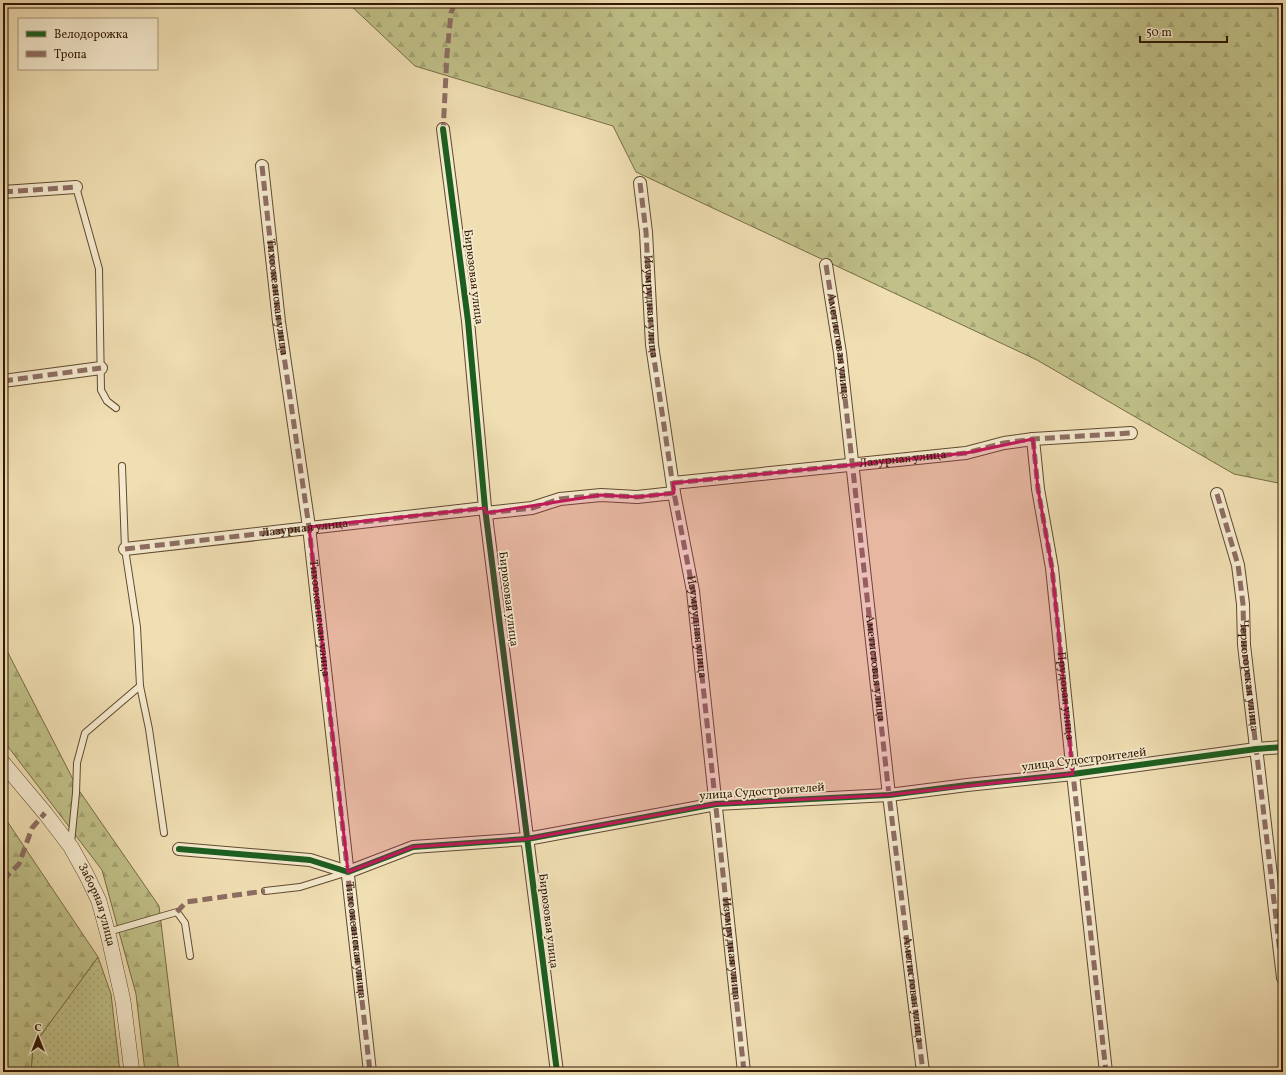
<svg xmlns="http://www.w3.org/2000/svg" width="1286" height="1075" viewBox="0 0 1286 1075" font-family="Vollkorn,serif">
<defs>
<pattern id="grass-dots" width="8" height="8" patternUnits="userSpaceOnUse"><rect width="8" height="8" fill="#c0c088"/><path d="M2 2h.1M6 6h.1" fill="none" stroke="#a5a474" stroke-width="1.8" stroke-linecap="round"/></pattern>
<pattern id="forest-firs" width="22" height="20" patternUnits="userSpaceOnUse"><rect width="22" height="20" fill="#c0c088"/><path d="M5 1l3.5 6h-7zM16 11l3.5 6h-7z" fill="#a5a474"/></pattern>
</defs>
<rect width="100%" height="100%" fill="#f0dfb3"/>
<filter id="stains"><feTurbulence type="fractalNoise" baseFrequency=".005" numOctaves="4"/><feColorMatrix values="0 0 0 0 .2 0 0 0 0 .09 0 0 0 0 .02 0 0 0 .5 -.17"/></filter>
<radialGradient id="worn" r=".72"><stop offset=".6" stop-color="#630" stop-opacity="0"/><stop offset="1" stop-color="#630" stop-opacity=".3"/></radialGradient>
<!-- grass -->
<path fill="url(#grass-dots)" stroke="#786c46" d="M98,957L111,994L120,1072H31L33,1046Z"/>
<!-- forest -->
<g fill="url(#forest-firs)" stroke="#786c46">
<path d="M348,3H1283V484L1234,474L1037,360L636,172L613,126L415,66Z"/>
<path d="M3,643L78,789L159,906L179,1072H145L136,994L102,870L3,740Z"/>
<path d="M3,815L98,957L33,1046L31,1072H3Z"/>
</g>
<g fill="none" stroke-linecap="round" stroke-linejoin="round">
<!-- service casing -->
<g stroke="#614a30" stroke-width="8">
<g id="service">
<path d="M76,187L99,269L101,390L107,401L116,408"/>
<path d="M122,466L125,549L137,627L140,686L149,729L164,833"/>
<path d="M71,843L76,793L77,763L85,733L140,686"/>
<path d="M265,891L300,887L345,873"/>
<path d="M108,932L177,912L185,923L190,956"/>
</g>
</g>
<!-- minor casing -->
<g stroke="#614a30" stroke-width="14">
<g id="minor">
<path d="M443,129L468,321L485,508L557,1072"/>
<path id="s1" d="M262,166L279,322L309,527L370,1072"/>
<path id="s2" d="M640,183L646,232L652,345L674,493L693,591L744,1072"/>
<path d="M3,192L76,187"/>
<path d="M826,265L840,353L889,795L923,1072"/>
<path d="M3,381L101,368"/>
<path d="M1033,439L1038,489L1052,568L1073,774L1106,1072"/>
<path d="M673,483L966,453L1004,443L1033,439L1131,433"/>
<path d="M1217,494L1238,565L1243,604L1244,645L1283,978"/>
<path d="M486,513L532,508L560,499L601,495L637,497L674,493"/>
<path id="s3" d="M125,549L485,508"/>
<path d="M179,849L310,860L348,872L413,847L527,839L716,804L889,795L967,785L1073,774L1256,749L1283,747"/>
</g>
</g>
<!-- tertiary casing -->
<g stroke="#614a30" stroke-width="16">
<g id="tertiary">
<path id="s4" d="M3,763L45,813L71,847L86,874L99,901L109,938L123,1001L132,1072"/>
</g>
</g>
<!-- service -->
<use href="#service" stroke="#f5eace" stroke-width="6"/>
<!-- minor -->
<use href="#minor" stroke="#f5eace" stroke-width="12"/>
<!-- tertiary -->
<use href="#tertiary" stroke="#f5eace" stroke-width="15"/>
<!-- quiet -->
<g stroke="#8d6e63" stroke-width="5" stroke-dasharray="10 5" stroke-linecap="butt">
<path d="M443,133L447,54L451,13L455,3"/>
<path d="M262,166L279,322L309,527L370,1072"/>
<path d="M640,183L646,232L652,345L674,493L693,591L744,1072"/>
<path d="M3,192L76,187"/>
<path id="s5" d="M826,265L840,353L889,795L923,1072"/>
<path d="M3,381L101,368"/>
<path id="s6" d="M1033,439L1038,489L1052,568L1073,774L1106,1072"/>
<path id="s7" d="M673,483L966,453L1004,443L1033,439L1131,433"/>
<path id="s8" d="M1217,494L1238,565L1243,604L1244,645L1283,978"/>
<path d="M486,513L532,508L560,499L601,495L637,497L674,493"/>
<path d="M125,549L485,508"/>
<path d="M3,880L19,864L32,828L45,813"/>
<path d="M177,912L186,902L265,891"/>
</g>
<!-- cycleway casing -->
<g stroke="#f5eace" stroke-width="8">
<g id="cycleway">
<path d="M443,129L468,321L485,508L557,1072"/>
<path d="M179,849L310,860L348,872L413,847L527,839L716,804L889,795L967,785L1073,774L1256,749L1283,747"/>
</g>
</g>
<!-- cycleway -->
<use href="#cycleway" stroke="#1b5e20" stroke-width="6"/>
</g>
<!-- marked area -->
<path fill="#c2185b" fill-opacity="0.2" stroke="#c2185b" stroke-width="3" stroke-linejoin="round" d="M1033,439L1038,489L1052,568L1073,774L889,795L716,804L527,839L413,847L348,872L309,527L485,508L486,513L601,495L637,497L674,493L673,483L966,453Z"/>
<g text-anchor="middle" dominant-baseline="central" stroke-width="3.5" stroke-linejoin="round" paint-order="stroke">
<!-- street labels -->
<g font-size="12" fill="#311804" stroke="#f5eace">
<text transform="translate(473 277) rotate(83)">Бирюзовая улица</text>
<text stroke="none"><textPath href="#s1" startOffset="132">Тихоокеанская улица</textPath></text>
<text stroke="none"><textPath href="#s2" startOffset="124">Изумрудная улица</textPath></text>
<text stroke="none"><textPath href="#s5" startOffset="82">Аметистовая улица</textPath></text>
<text stroke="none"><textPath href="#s7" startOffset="231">Лазурная улица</textPath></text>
<text stroke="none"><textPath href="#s3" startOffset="181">Лазурная улица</textPath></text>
<text transform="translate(508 599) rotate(83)">Бирюзовая улица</text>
<text stroke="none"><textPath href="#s1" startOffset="456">Тихоокеанская улица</textPath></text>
<text stroke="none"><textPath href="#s2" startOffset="448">Изумрудная улица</textPath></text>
<text stroke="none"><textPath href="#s5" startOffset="406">Аметистовая улица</textPath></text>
<text stroke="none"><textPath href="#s8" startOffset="185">Черногорская улица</textPath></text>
<text stroke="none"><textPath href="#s6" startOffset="259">Прудовая улица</textPath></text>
<text transform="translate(1084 760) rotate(-7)">улица Судостроителей</text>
<text transform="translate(762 792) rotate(-4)">улица Судостроителей</text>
<text stroke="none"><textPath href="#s4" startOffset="172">Заборная улица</textPath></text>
<text transform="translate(548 921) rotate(83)">Бирюзовая улица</text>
<text stroke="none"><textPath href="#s1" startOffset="780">Тихоокеанская улица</textPath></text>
<text stroke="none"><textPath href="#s2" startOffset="772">Изумрудная улица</textPath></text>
<text stroke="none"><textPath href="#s5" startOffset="730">Аметистовая улица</textPath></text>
</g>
</g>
<!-- margin -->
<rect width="1286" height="1075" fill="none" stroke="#f0dfb3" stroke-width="16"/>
<rect x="4" y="4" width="1278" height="1067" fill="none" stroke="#311804" stroke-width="2"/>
<rect x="8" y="8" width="1270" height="1059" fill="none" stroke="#311804"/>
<!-- legend -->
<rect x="18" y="18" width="140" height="52" fill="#f5eace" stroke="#a7967d"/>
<rect x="26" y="31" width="20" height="6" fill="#1b5e20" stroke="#a7967d"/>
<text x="54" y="38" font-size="12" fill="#311804">Велодорожка</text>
<rect x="26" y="51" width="20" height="6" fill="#8d6e63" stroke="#a7967d"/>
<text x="54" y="58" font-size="12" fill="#311804">Тропа</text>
<!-- north arrow -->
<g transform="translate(38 1037)" stroke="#f5eace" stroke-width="3" paint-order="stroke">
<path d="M0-3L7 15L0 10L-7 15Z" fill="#311804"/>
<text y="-6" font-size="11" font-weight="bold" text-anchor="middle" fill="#311804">С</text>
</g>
<!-- scale -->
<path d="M1140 36v6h87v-6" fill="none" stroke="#311804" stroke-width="2"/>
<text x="1146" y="36" font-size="12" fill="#311804" stroke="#f5eace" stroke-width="3" paint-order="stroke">50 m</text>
<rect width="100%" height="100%" filter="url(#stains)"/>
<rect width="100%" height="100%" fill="url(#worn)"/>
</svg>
